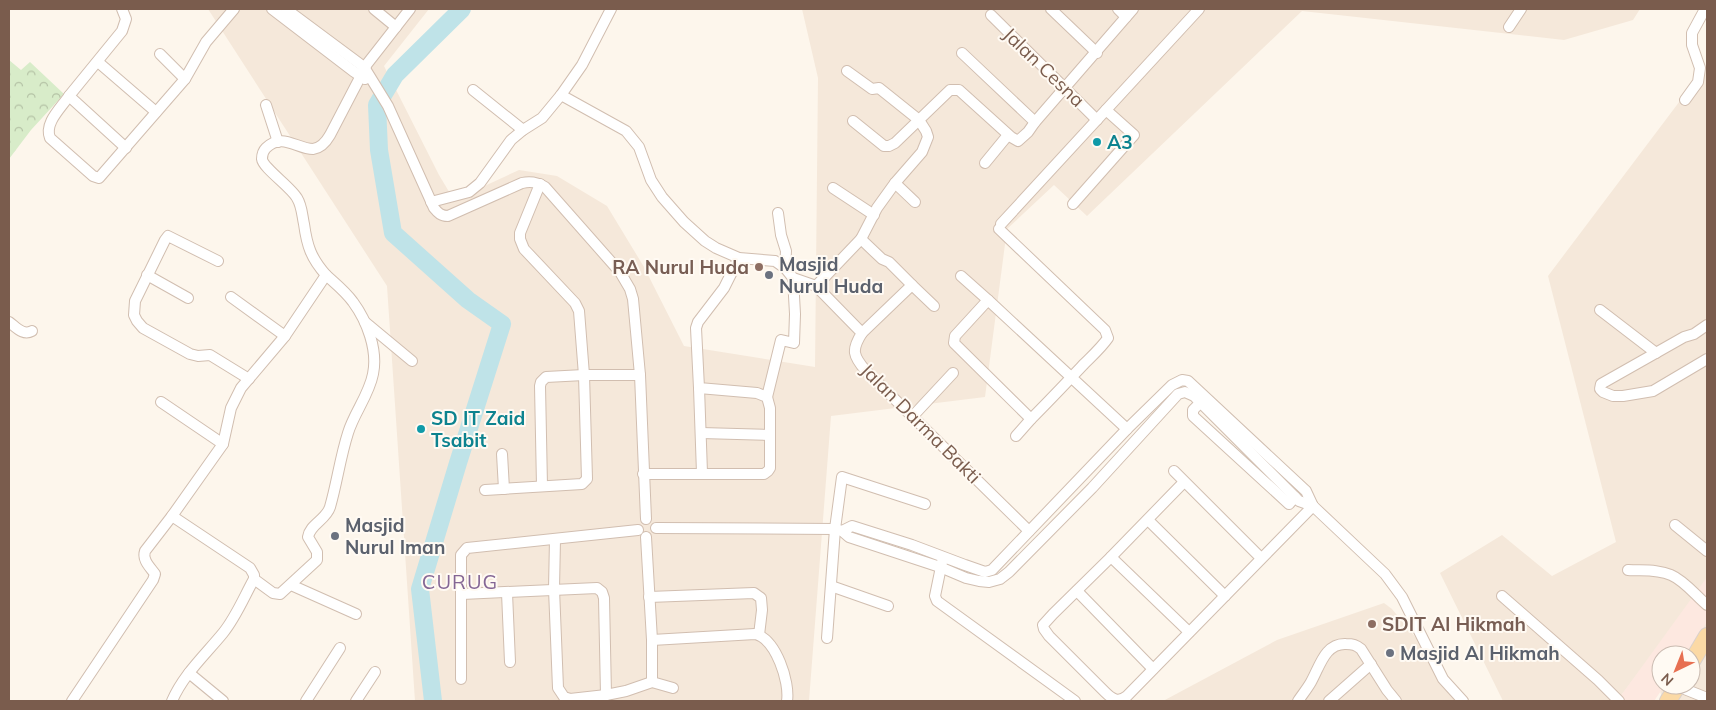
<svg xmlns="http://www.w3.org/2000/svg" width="1716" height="710" viewBox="0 0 1716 710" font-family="Mulish,sans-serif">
<defs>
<pattern id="forest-crowns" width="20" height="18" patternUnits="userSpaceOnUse" patternTransform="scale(1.25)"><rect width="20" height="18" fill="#d8ecc9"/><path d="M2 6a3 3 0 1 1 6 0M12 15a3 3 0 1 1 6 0" fill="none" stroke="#b4c2a5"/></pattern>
</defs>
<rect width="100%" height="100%" fill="#fdf6ec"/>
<!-- residential -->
<g fill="#f5e8da" fill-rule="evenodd">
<path d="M208,9H429L384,66L439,175L454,200L519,170L557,176L607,206L644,267L684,346L815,367L818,78L802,9H1640L1633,20L1564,40L1302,11L1087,216L1054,185L1007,229L985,397L831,416L809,701H415L387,286Z"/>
<path d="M1707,65V701H1663L1650,657L1617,701H1503L1440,573L1502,535L1552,576L1616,542L1548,276ZM1661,655H1691V685H1661Z"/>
<path d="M1384,603L1392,609L1468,701H1163L1277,640Z"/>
</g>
<!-- commercial -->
<path fill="#fde8e0" d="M1707,577V622L1685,655H1661V685H1665L1654,701H1617Z"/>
<!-- forest -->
<path fill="url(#forest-crowns)" d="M9,60L21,70L30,62L64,94L31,130L9,159Z"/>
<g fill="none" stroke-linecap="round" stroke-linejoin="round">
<!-- river -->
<path stroke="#bfe3e8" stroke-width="18" d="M433,701L420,589L458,463L502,324L468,300L393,233L379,150L377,105L395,75L462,9"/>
<!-- minor casing -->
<g stroke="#d1beb0" stroke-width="12">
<g id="minor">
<path d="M122,9L126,19L122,31L69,96L126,148"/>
<path d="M272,9L353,71L365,79"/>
<path d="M286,9L364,67L388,106L434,208C438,213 441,216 448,216L522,183C531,181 537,182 545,187L620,272L630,289L633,299L640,375L646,519"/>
<path d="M374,9L396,27"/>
<path d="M1051,9L1097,53"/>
<path d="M1118,9L1126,17"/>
<path d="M991,15L1097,120"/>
<path d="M1509,27L1521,9"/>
<path d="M962,53L1035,122"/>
<path d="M160,54L185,79"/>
<path d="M98,62L156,112"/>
<path d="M473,90L523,130"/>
<path d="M561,95L626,131L639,147L651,180L662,197L684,222L705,241L716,248L739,258L775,261L785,268L793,278L816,286L862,333C851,350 853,356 866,371L1029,531"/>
<path d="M69,96C61,108 44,123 50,138L93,176L99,178L185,79L206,42L234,9"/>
<path d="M1685,100L1698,82L1700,68L1692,45V33L1705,9"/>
<path d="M266,105L278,142"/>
<path d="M853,121L884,146H889L895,143L950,90H959L1011,137L1018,141L1028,132L1035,122L1133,9"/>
<path d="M985,163L1008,135"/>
<path d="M895,183L915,202"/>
<path d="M833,188L874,215"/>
<path d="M431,202L469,192L480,183L511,140L523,130L542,118L561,95L582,65L611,9"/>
<path d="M1073,204L1134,135L1106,110"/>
<path d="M778,213L781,235L786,251L785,268"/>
<path d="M1001,224L1199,9"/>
<path d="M999,229L1105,330L1108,338C1101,348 1092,356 1084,364C1066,383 1049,401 1031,419L954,343L955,336L988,300L1127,429"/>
<path d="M861,239L882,259L889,262L912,285L862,333"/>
<path d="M218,261L168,236L165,240L135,301L134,315L137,321L143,328L190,354L198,356L210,355L249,379"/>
<path d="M147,275L188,298"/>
<path d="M961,276L988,300"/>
<path d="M912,285L934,306"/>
<path d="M816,286L861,239L877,208L895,183L922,152L928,137L926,131L919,120L879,88L872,89L847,71"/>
<path d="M231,297L285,336"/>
<path d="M1600,310L1656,353"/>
<path d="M9,322C16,327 23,336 32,331"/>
<path d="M365,322L412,361"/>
<path d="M1707,325L1694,334L1684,337L1601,384L1600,389L1603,392L1613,396H1623L1653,391L1707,359"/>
<path d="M699,388L702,473"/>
<path d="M767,397L781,340L794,343L795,314L793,278"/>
<path d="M161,402L223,444"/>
<path d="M1200,403L1193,410V416L1289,504L1295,497"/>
<path d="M912,417L953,373"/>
<path d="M701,433L770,435"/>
<path d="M1016,436L1031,419"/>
<path d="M502,454L504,489"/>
<path d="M1174,471L1261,558"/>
<path d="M643,474H764L768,471L770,468V408L767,397L757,393L699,388L696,328L698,322L724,288L739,258"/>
<path d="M1184,482L1111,557L1053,614L1043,625L1044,629L1049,636L1105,692C1112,699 1118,703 1127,696L1313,506"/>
<path d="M542,486L540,386L541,382L546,377L584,375H640"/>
<path d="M485,490L582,484L587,479L584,375L579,311L575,303L524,249L520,239V233L540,184"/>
<path d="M1148,520L1225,596"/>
<path d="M1675,525L1707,551"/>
<path d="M656,528L835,529L842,531L849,537L940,567L966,578L979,581L989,582L1000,579L1009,572L1092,488L1178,394L1185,392L1194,396L1299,501L1313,506"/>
<path d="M842,531L852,526L912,545L965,565L985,572L992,570L1127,429L1172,385L1182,380L1188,381L1306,491L1313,506L1385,574L1402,597L1443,679L1463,701"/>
<path d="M646,537L652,640V682"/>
<path d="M555,539L554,589L558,688L564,697L570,699L606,695L626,691L652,682L673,688"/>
<path d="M1111,557L1189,632"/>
<path d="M942,562L935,596L937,601L1075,701"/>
<path d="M1628,570C1642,571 1658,569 1671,575C1685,581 1696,596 1707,605"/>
<path d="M254,579L273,593L280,594L317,560V552L308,537C310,524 326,520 330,507C337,483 340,458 348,433C354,413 369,395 373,374C378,350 367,321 353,302C346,292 336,284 326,275"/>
<path d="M291,585L356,614"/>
<path d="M831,586L888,606"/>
<path d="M1077,591L1153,669"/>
<path d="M507,593L510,662"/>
<path d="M462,594L597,588L602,592L604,598L606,695"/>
<path d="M1502,596L1598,680L1619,701"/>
<path d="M649,597L754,593L761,598L762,610L759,635"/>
<path d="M827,638L835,529L842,477L925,504"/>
<path d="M652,640L755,634C776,639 790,682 787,701"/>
<path d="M189,673L223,701"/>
<path d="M461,679V555L467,548L638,530"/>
<path d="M1677,686L1707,698"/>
<path d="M72,701L153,580L155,574C150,567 142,560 145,551L172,516"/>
<path d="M172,701C183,675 205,655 223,633C236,617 244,597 254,579V575L250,568L172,516L223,444L231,408L241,388L285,336L326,275C311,258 307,246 304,224C302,215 302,206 297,198C291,187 263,168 262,159C262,155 263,151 266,148C282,132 297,149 313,149C321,148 326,142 330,135L367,64L410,9"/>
<path d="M306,701L340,648"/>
<path d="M356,701L375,672"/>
<path d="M1298,701C1302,695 1307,689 1311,682C1320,666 1325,643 1346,644C1353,644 1356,645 1361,649L1387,690L1396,701"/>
<path d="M1329,701L1371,664"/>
</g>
</g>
<!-- primary casing -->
<g stroke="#dad1cd" stroke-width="18">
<g id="primary">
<path d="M1691,663L1707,636"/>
<path d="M1668,701L1678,685"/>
</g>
</g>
<!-- minor -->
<use href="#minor" stroke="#fff" stroke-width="10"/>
<!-- primary -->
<use href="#primary" stroke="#fbd9a5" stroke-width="16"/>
</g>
<!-- markers -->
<g fill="#0f9aa8" stroke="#fffaf3" stroke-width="2">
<circle cx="1097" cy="142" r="5"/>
<circle cx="421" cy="429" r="5"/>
</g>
<g fill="#8d6e63" stroke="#fffaf3" stroke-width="2">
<circle cx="759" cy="267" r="5"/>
<circle cx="1372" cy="624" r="5"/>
</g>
<g fill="#6b7280" stroke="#fffaf3" stroke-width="2">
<circle cx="769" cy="275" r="5"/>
<circle cx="335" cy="536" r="5"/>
<circle cx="1390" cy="653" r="5"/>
</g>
<g text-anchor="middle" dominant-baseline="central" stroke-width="4" stroke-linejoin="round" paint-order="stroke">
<!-- street labels -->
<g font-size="19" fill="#7a5c4d" stroke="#fffaf3">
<text transform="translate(1044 67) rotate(44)">Jalan Cesna</text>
<text transform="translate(921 423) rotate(45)">Jalan Darma Bakti</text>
</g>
<!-- culture labels -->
<g font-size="19" font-weight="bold" fill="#0d838f" stroke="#fffaf3" text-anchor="start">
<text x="1107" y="142">A3</text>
<text x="431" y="418">SD IT Zaid<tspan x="431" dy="22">Tsabit</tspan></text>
</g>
<!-- worship labels -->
<g font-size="19" font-weight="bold" fill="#5b616d" stroke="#fffaf3" text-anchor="start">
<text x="779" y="264">Masjid<tspan x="779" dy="22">Nurul Huda</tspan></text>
<text x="345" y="525">Masjid<tspan x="345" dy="22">Nurul Iman</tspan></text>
<text x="1400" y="653">Masjid Al Hikmah</text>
</g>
<!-- education labels -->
<g font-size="19" font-weight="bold" fill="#785e54" stroke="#fffaf3" text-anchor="end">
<text x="749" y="267">RA Nurul Huda</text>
<text x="1382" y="624" text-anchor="start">SDIT Al Hikmah</text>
</g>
<!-- neighbourhood labels -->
<g font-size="20" letter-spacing="1" fill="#846695" stroke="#fffaf3">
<text x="460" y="581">CURUG</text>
</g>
</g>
<!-- border -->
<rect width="1716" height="710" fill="none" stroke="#7a5c4d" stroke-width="20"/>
<!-- north arrow -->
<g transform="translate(1676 670) rotate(223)"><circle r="24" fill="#fffaf3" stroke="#cabbb1"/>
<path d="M0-4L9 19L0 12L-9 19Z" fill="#e76f51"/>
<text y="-8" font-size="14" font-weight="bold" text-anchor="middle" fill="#7a5c4d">N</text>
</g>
</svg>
